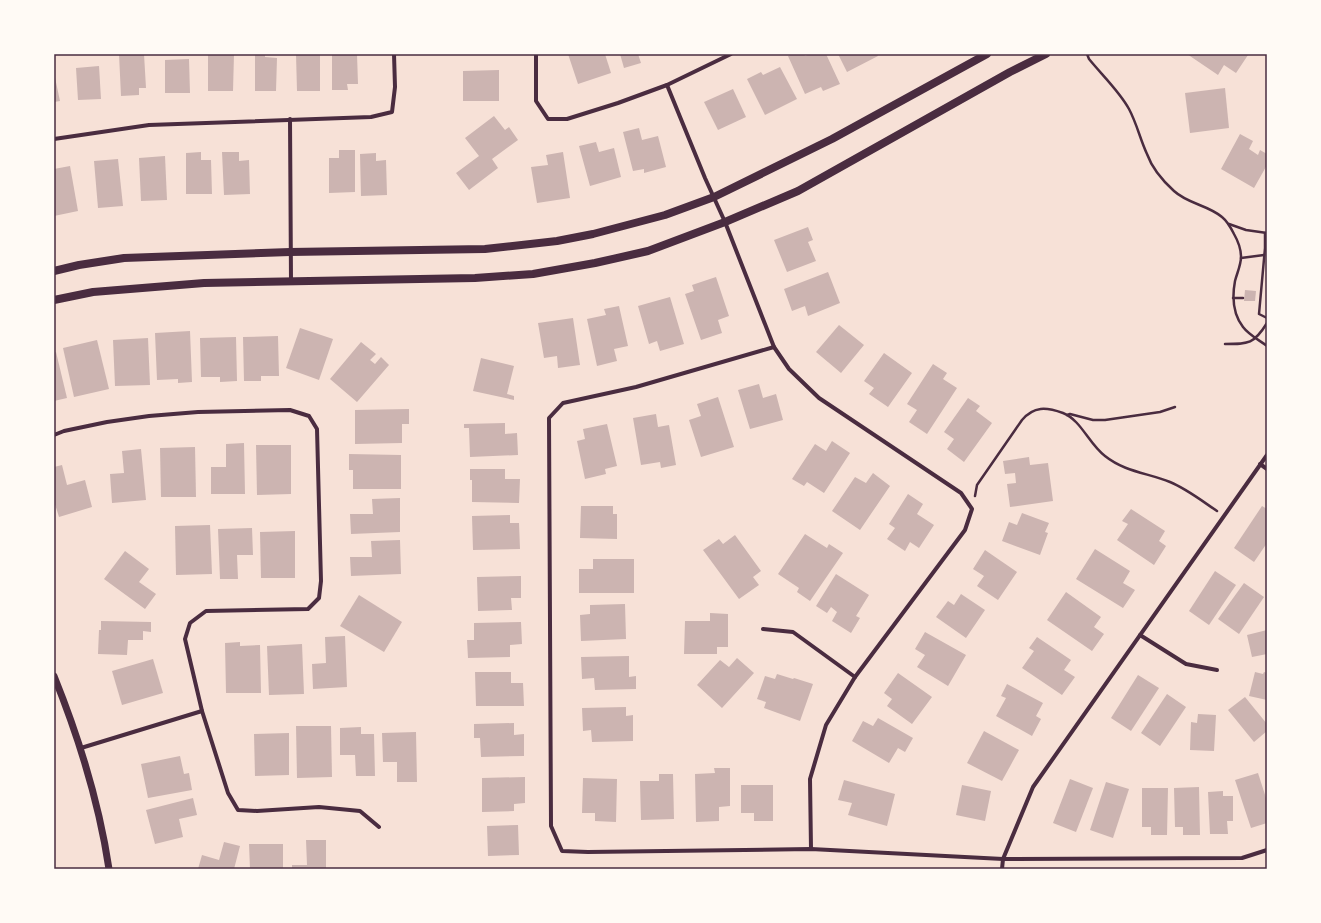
<svg xmlns="http://www.w3.org/2000/svg" width="1321" height="923" viewBox="0 0 1321 923" font-family="Rubik,sans-serif">
<rect width="100%" height="100%" fill="#f7e1d7"/>
<!-- building -->
<g fill="#ccb4b1">
<path d="M119,54H144L146,88H139V95L121,96Z"/>
<path d="M208,54H234L233,91H208Z"/>
<path d="M255,54H265V57L277,58L276,91H255Z"/>
<path d="M296,54H320V91H297Z"/>
<path d="M332,54H357L358,84H347L348,90H332Z"/>
<path d="M568,54H605L611,73L578,84Z"/>
<path d="M620,54H638L641,63L624,68Z"/>
<path d="M793,54H804L805,56L811,54H826L840,84L823,91L821,87L805,94L788,56Z"/>
<path d="M838,54H877L878,56L847,72Z"/>
<path d="M1187,54H1247L1248,55L1236,73L1224,65L1218,75Z"/>
<path d="M189,59L190,93H165V60Z"/>
<path d="M99,66L101,99L78,100L76,68Z"/>
<path d="M780,67L797,99L765,115L747,79L761,72L763,75Z"/>
<path d="M499,70V101H463V71Z"/>
<path d="M54,73L60,101L54,102Z"/>
<path d="M1225,88L1229,128L1190,133L1185,93Z"/>
<path d="M733,89L746,117L718,130L704,102Z"/>
<path d="M494,116L505,130L509,127L518,140L492,159L498,168L469,190L456,173L479,156L465,138Z"/>
<path d="M639,128L642,140L658,136L666,167L644,173V169L633,171L623,132Z"/>
<path d="M1240,134L1253,141L1249,149L1258,155L1260,150L1267,154V165L1254,188L1221,169Z"/>
<path d="M596,142L599,152L614,148L621,177L590,186L579,146Z"/>
<path d="M339,150H355V192L329,193V158H339Z"/>
<path d="M201,152V160H211L212,194H186V153Z"/>
<path d="M222,152H239V161L249,160L250,194L224,195Z"/>
<path d="M563,152L570,198L537,203L531,167L548,165L546,155Z"/>
<path d="M376,153V161L386,160L387,195L361,196L360,154Z"/>
<path d="M165,156L167,200L141,201L139,158Z"/>
<path d="M118,159L123,206L98,208L94,161Z"/>
<path d="M70,166L78,211L54,216V169Z"/>
<path d="M808,227L813,240L808,242L816,261L787,272L774,240Z"/>
<path d="M828,272L840,303L808,316L805,306L792,311L784,289Z"/>
<path d="M716,277L729,316L718,320L722,333L701,340L685,294L694,291L692,285Z"/>
<path d="M1245,290L1256,291L1255,301H1244Z"/>
<path d="M670,297L684,344L660,351L657,341L649,344L638,306Z"/>
<path d="M619,306L628,346L614,349L617,361L597,366L587,319L606,315L604,309Z"/>
<path d="M573,318L580,365L558,368L557,356L544,358L538,323Z"/>
<path d="M839,325L864,345L841,373L816,352Z"/>
<path d="M300,328L333,339L319,380L286,368Z"/>
<path d="M190,331L192,382L178,383V379L157,380L155,333Z"/>
<path d="M278,336L279,376H261V381H244L243,337Z"/>
<path d="M236,337L237,381L220,382V377H201L200,338Z"/>
<path d="M148,338L150,385L115,386L113,340Z"/>
<path d="M97,340L109,389L74,397L63,348Z"/>
<path d="M361,342L376,354L370,360L375,364L381,357L389,365L357,402L330,379Z"/>
<path d="M56,352L67,398L54,401V353Z"/>
<path d="M884,353L912,373L888,407L869,394L874,388L864,381Z"/>
<path d="M481,358L514,366L507,394L514,396V400L473,391Z"/>
<path d="M933,364L947,373L943,379L957,388L927,434L909,422L917,410L907,404Z"/>
<path d="M759,384L763,398L776,394L783,420L750,429L738,390Z"/>
<path d="M718,397L734,447L701,457L689,420L701,416L697,404Z"/>
<path d="M968,398L980,406L976,411L992,423L964,462L947,449L954,439L944,432Z"/>
<path d="M409,409V424H402V443L355,444V410Z"/>
<path d="M656,414L658,427L669,425L676,465L661,468L660,462L641,465L633,418Z"/>
<path d="M505,423V434L517,433L518,455L470,457L469,428H464V424Z"/>
<path d="M607,424L617,466L605,469L606,474L585,479L577,441L585,439L583,429Z"/>
<path d="M832,441L850,453L824,493L807,482L804,486L792,479L815,444L826,451Z"/>
<path d="M244,443L245,494H211V467H226V444Z"/>
<path d="M256,445H291V494L257,495Z"/>
<path d="M195,447L196,497H161L160,448Z"/>
<path d="M141,449L146,500L112,503L110,474L124,473L122,451Z"/>
<path d="M349,454L401,455V489H353V470H349Z"/>
<path d="M1029,457L1030,465L1048,463L1053,501L1010,507L1007,484L1016,483L1015,473L1005,474L1003,461Z"/>
<path d="M62,465L67,485L85,480L92,507L59,517L54,501V467Z"/>
<path d="M470,469H505V479H520L519,503L472,502V480H470Z"/>
<path d="M873,473L890,486L860,530L832,511L855,477L866,483Z"/>
<path d="M908,494L923,504L917,514L934,525L919,548L910,542L905,551L887,539L895,528L889,524Z"/>
<path d="M400,498V532L351,534L350,514H373L372,499Z"/>
<path d="M581,506H613V514H617V539L580,538Z"/>
<path d="M1262,506L1267,509V543L1254,562L1234,548Z"/>
<path d="M1131,509L1165,531L1159,541L1166,546L1154,565L1117,540L1128,524L1122,521Z"/>
<path d="M1022,513L1049,523L1045,532L1048,533L1040,555L1002,541L1009,522L1017,525Z"/>
<path d="M510,515V523H519L520,549L473,550L472,516Z"/>
<path d="M210,525L212,574L176,575L175,526Z"/>
<path d="M252,528L253,555H237L238,579H220L218,529Z"/>
<path d="M295,531V578H261L260,532Z"/>
<path d="M805,534L827,548L829,544L843,553L810,601L797,592L799,588L778,574Z"/>
<path d="M735,535L761,571L753,577L759,585L739,599L703,550L719,539L723,544Z"/>
<path d="M400,540L401,574L351,576L350,557H372L371,541Z"/>
<path d="M1095,549L1130,571L1123,583L1135,590L1123,608L1076,579Z"/>
<path d="M985,550L1017,572L998,600L977,586L984,576L973,569Z"/>
<path d="M125,551L149,569L139,582L156,594L145,609L104,579Z"/>
<path d="M593,559H634V593H579V569H593Z"/>
<path d="M1215,571L1236,585L1209,625L1189,611Z"/>
<path d="M836,574L869,595L856,616L860,618L851,633L832,621L837,612L831,607L827,613L816,606Z"/>
<path d="M521,576V598H511L512,610L478,611L477,577Z"/>
<path d="M1244,583L1264,597L1239,634L1218,619Z"/>
<path d="M1066,592L1101,617L1094,627L1104,634L1092,651L1047,620Z"/>
<path d="M961,594L985,610L966,638L936,617L948,601L954,605Z"/>
<path d="M359,595L402,622L384,652L340,626Z"/>
<path d="M625,604L626,639L581,641L580,615L590,614V605Z"/>
<path d="M710,613L728,614V647H717V654H684L685,621H710Z"/>
<path d="M101,621L151,622V632L143,631V640H128L127,655L98,654L99,630H101Z"/>
<path d="M521,622L522,644L510,645V657L468,658L467,640H474V623Z"/>
<path d="M1267,630V654L1252,657L1247,635Z"/>
<path d="M925,632L966,655L948,686L917,667L925,655L915,649Z"/>
<path d="M345,636L347,687L313,689L312,664L326,663L325,637Z"/>
<path d="M1037,637L1071,660L1064,670L1075,677L1062,695L1022,668L1034,651L1029,648Z"/>
<path d="M240,642V646L260,645L261,693H226L225,643Z"/>
<path d="M302,644L304,694L269,695L267,646Z"/>
<path d="M629,656V677L636,676V689L595,690L594,678L582,679L581,657Z"/>
<path d="M737,658L754,673L722,708L697,685L720,660L729,667Z"/>
<path d="M153,659L163,693L122,705L112,671Z"/>
<path d="M475,672H511V683H523L524,706H476Z"/>
<path d="M1255,672L1263,674L1264,672L1267,673V700L1249,696Z"/>
<path d="M898,673L932,697L912,724L887,706L892,699L884,693Z"/>
<path d="M777,674L793,679L794,678L813,684L800,721L764,708L766,702L757,699L765,676L775,679Z"/>
<path d="M1138,675L1159,688L1131,731L1111,718Z"/>
<path d="M1007,684L1043,703L1036,716L1041,719L1032,736L996,716L1006,698L1001,696Z"/>
<path d="M1167,694L1186,707L1160,746L1141,733Z"/>
<path d="M1245,697L1267,724V731L1254,742L1228,710Z"/>
<path d="M626,707V716L633,715V741L592,742L591,730L583,731L582,708Z"/>
<path d="M1198,714L1216,715L1214,751L1190,750L1191,722L1197,723Z"/>
<path d="M878,718L913,738L905,752L898,748L889,763L852,741L863,721L873,726Z"/>
<path d="M514,723V735L524,734V756L481,757L480,738H474V724Z"/>
<path d="M296,726H331L332,777L297,778Z"/>
<path d="M361,727V734H374L375,776H356L355,755H340V728Z"/>
<path d="M984,731L1019,750L1002,781L967,763Z"/>
<path d="M416,732L417,782H397V762H383L382,733Z"/>
<path d="M289,733V775L255,776L254,734Z"/>
<path d="M180,756L184,774L189,773L192,790L148,798L141,764Z"/>
<path d="M714,768H730V806L719,807V821L696,822L695,774L715,773Z"/>
<path d="M1258,773L1267,801V823L1251,828L1235,780Z"/>
<path d="M659,774H673L674,819L641,820L640,781H659Z"/>
<path d="M525,777V803L514,804V811L482,812V778Z"/>
<path d="M583,778L617,779L616,822L595,821V813H582Z"/>
<path d="M1070,779L1093,788L1076,832L1053,823Z"/>
<path d="M844,780L895,794L887,826L848,815L852,803L838,800Z"/>
<path d="M1106,782L1129,789L1113,838L1090,830Z"/>
<path d="M741,785H773V821H754V813H741Z"/>
<path d="M962,785L991,791L985,821L956,815Z"/>
<path d="M1199,787L1200,835H1183V827H1175L1174,788Z"/>
<path d="M1142,788H1168L1167,835H1151V827H1142Z"/>
<path d="M1223,791V796H1233V821H1227L1228,834H1210L1208,792Z"/>
<path d="M193,798L197,815L179,819L183,837L155,844L146,810Z"/>
<path d="M518,825L519,855L488,856L487,826Z"/>
<path d="M306,840H326V869H292V865H307Z"/>
<path d="M224,842L240,846L234,869H198L202,855L219,860Z"/>
<path d="M249,844H283V869H250Z"/>
</g>
<g fill="none" stroke-linecap="round" stroke-linejoin="round">
<!-- path -->
<g stroke="#4a2c40" stroke-width="2.5">
<path d="M1087,54L1089,59C1102,75 1120,92 1129,109C1137,124 1140,139 1147,154C1152,168 1163,181 1174,191C1188,204 1208,205 1222,217C1227,221 1231,228 1234,234C1238,241 1241,249 1241,257C1241,265 1237,273 1235,281C1232,297 1233,314 1243,327C1249,335 1259,340 1267,346"/>
<path d="M1229,224L1246,230L1267,233"/>
<path d="M1265,233V248L1259,314L1267,318"/>
<path d="M1241,258L1264,255"/>
<path d="M1233,298H1243"/>
<path d="M1225,344C1249,344 1254,344 1267,323"/>
<path d="M1067,415L1070,414L1093,420H1105L1160,412L1175,407"/>
<path d="M975,496L977,485L1022,420C1034,406 1046,407 1063,413C1081,420 1089,444 1105,456C1125,472 1148,473 1170,482C1187,489 1202,501 1217,511"/>
</g>
<!-- minor -->
<g stroke="#4a2c40" stroke-width="4">
<path d="M536,54V101L548,119H567L618,103L667,85L731,54"/>
<path d="M667,85L705,178L725,222L774,347L789,369L819,398L961,493L972,509L965,530L855,677L826,725L810,779L811,849"/>
<path d="M290,119L291,281"/>
<path d="M54,139L149,125L371,117L392,112L395,87L394,54"/>
<path d="M774,347L636,387L563,403L549,418L551,826L562,851L588,852L811,849L1003,859L1242,858L1267,850"/>
<path d="M54,435L64,431L107,422L149,416L198,412L290,410L309,416L317,429L321,581L319,598L308,609L206,611L190,623L185,639L202,711L228,793L238,810L257,811L319,807L360,811L379,827"/>
<path d="M1260,464L1267,469"/>
<path d="M763,629L793,632L855,677"/>
<path d="M1140,635L1186,664L1217,670"/>
<path d="M81,748L202,711"/>
<path d="M1002,869L1003,859L1033,787L1267,455"/>
</g>
<!-- tertiary -->
<path stroke="#4a2c40" stroke-width="7" d="M54,676C79,738 99,802 109,869"/>
<!-- secondary -->
<g stroke="#4a2c40" stroke-width="8">
<path d="M54,271L79,265L124,258L290,252L485,249L557,241L593,234L665,215L714,197L832,139L987,54"/>
<path d="M54,300L93,292L204,283L475,278L533,274L595,263L648,251L725,222L798,191L1010,72L1046,54"/>
</g>
</g>
<!-- border -->
<rect width="1321" height="923" fill="none" stroke="#fffaf5" stroke-width="110"/>
<rect x="55" y="55" width="1211" height="813" fill="none" stroke="#4a2c40" stroke-width="1.5"/>
</svg>
